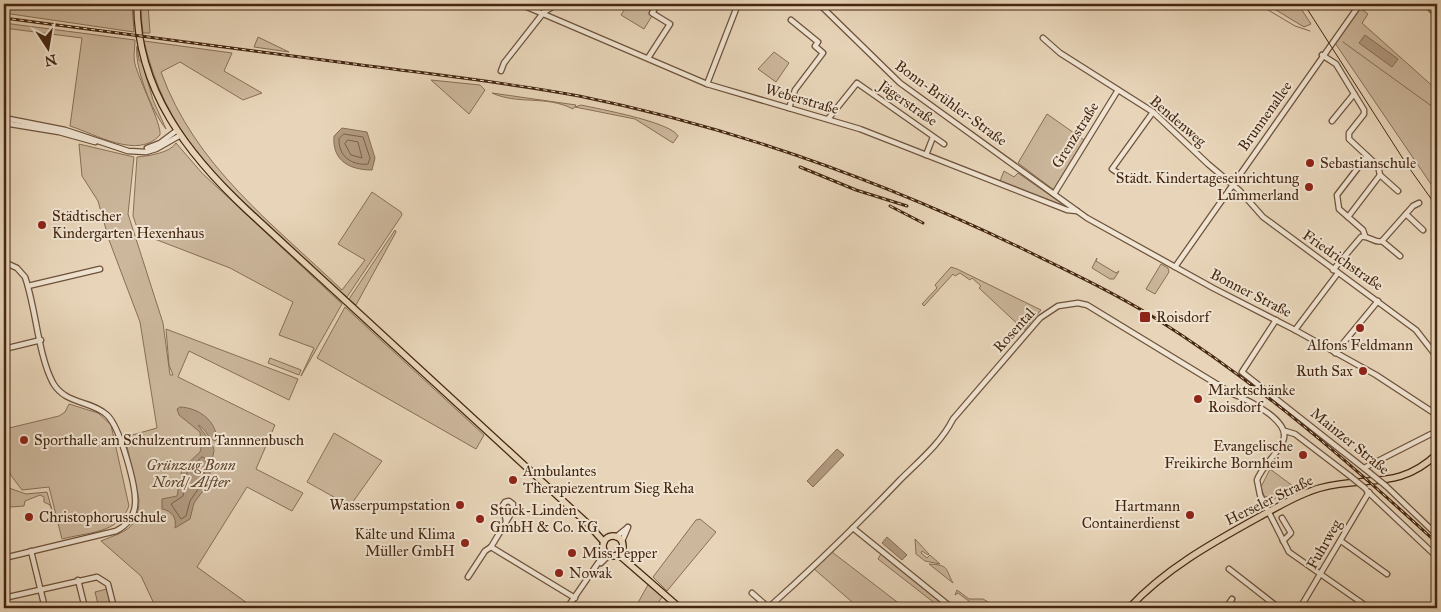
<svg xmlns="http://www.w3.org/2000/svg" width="1441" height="612" viewBox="0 0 1441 612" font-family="'IM FELL Great Primer',serif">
<rect width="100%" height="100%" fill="#e8d5b9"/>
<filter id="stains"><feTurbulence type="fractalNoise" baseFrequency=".004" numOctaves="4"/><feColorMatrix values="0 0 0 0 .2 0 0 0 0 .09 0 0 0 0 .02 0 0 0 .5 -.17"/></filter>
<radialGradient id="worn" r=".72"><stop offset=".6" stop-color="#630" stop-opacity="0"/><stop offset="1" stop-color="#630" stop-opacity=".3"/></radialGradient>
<!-- green -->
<g fill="#ccb79c" stroke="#886f56">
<path d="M6,4H132L134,32L4,13Z"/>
<path d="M140,4H148L150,33H143Z"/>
<path d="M628,4H648L653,7L649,13L652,16L644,29L621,15Z"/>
<path d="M1266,4H1298L1311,24L1304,27Z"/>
<path d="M1360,8L1368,14L1362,23L1437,90V193L1335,43Z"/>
<path d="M4,23L135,40C135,48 133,56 135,64C139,80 162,125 160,135C138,160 95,134 70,126L82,38L4,28Z"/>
<path d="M258,37L289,52L254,47Z"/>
<path d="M144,41L232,53L224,71L262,93L243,100L180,62L161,72C195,166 272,223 342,290L365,260L338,244L372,192L401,212L402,215L347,297C323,279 302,256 279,235C214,174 165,132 144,41Z"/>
<path d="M137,46L139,60L142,62L153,100L166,129C152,112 134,67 137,46Z"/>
<path d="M774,52L789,63L776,82L758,69Z"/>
<path d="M431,80L480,85L485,90L469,114Z"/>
<path d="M492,93L576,105L573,109C546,95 518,105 492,93Z"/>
<path d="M581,105C599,109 671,122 678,136L673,143L635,119L575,107Z"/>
<path d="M1047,114L1084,140L1054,190L1018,163Z"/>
<path d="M176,143L202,173L342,304L301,376L314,348L279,335L293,302L230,268L139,233L133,216L137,157C148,156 170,153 176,143Z"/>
<path d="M79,144L134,157L128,214L163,323L170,375H173L169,365L166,329L298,379L289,400L189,351L178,377L275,425L256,469L303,493L292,511L247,487L197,567L254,608H156L141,576L101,541C125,531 138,530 139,500L125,437L157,428L140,322L109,240L98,201L82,176Z"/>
<path d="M1004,171L1014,177L1018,173L1061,203L1060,205L1000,181Z"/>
<path d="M395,230L396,232L356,305L349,299Z"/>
<path d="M1097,258L1096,261L1116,273L1119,271L1114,279H1110L1092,268Z"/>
<path d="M1161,264L1168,268L1169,272L1155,294L1146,289Z"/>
<path d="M951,267L957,269L1041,310L1024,330L979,288L981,286L972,278L970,280L960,273L955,276L953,274L924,306L922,304L937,288L935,285Z"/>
<path d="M345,307L484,435L476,449L317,358Z"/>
<path d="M270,358L301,370L299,375L268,363Z"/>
<path d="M69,404L98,413L111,425L129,506C118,534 88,532 62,539L49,487L22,490C2,464 1,463 5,429L59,416L65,412Z"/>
<path d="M334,433L382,461L350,506L307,482Z"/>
<path d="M1270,469L1297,489L1274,499L1264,496L1261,487Z"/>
<path d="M9,488L26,494L47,492L52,510L50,505L44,502V497L40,495L25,501L24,506L11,507L6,502L8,496L4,495V489Z"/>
<path d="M700,519L716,532L667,591L653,577L696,520Z"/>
<path d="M915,539L929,554L928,555L922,551L921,553L927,558L930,555L940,564L925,561L916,554Z"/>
<path d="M832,552L905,608H859L813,568Z"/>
<path d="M881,554L948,608H941L878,559Z"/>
<path d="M929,564C950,565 945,569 953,583Z"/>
<path d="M649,583L663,596L654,608H635Z"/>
<path d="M107,589L112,608H99L95,592Z"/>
<path d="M957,590L969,599H983L990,603L986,608H978L958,593L955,595Z"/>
</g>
<!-- water -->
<g fill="#b19a80" stroke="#866c54">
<path d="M1365,35L1398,59L1392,67L1359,43Z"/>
<path d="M342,128L367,132L375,158L372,170C350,170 332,161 334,136Z"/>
<path d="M180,407C198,408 215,419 217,439L215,441C207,438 206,428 198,425L212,444L214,450L208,484L194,503L190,519L175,528C177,518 172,511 162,509V499L177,496L182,469L200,452L201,448L200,432L179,415L177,409Z"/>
<path d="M837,449L844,455L813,487L807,481Z"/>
<path d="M887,537L907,555L902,560L882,543Z"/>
</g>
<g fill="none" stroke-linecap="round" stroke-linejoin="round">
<!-- shore -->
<g stroke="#7b6048" stroke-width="1">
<path d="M344,134L363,137L370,158L368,164C352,166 338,156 339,139Z"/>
<path d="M348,140L358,142L362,158L351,155L345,144Z"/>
<path d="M202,457L206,459L203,482L190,501L186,516L181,519L171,504L183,496L187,473Z"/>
</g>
<!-- stream -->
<g stroke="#866c54" stroke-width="1">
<path d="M1258,4L1295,26L1310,31"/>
<path d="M1343,42L1437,110"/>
</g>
<!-- minor casing -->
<g stroke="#6e523b" stroke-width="7">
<g id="minor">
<path d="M520,4L707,84L860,129L1067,210L1077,211"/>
<path d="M819,4L900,83L1087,218L1213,288L1295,330L1376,375L1437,415"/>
<path d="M1426,4L1437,15"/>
<path d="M1043,38L1060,53L1153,112L1208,164L1240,191L1263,217L1416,330L1437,357"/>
<path d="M1322,55L1336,64L1364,110V114L1349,133V139L1378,166L1380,175L1398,191"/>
<path d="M648,58L670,24L652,13L656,7L651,4"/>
<path d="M501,71L504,63L544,12L557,4"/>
<path d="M707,84L738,4"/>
<path d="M789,108L795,90L823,53L815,46L818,42L791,20"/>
<path d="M4,118L65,130L128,151L146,152L156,149L179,136"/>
<path d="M828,119L857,83L944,144"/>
<path d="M1332,121L1354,94"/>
<path d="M4,123L59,132L95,142"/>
<path d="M147,148L160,143L176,131"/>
<path d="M926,155L933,137"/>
<path d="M1127,179L1112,169L1153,112"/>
<path d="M1054,194L1118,90"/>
<path d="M1406,214L1423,230"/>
<path d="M1348,217L1380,175"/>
<path d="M1365,236L1363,230L1339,209L1337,195L1367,156"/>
<path d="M1382,241L1400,256"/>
<path d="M4,262L17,268L25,277C36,308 38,355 53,383C66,405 91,400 107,415C120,427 137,488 135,505C134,517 126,526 116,531L4,558"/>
<path d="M1175,267L1360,4"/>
<path d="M1333,270L1361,237C1369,235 1375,244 1382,241L1413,206L1419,203"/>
<path d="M28,286L100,269"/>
<path d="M1276,320L1242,372L1370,473"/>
<path d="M1295,330L1338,273"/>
<path d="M4,349L41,340"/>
<path d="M1335,353L1378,301"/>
<path d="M1285,431L1295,434L1350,476"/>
<path d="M1364,468L1431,434H1437"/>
<path d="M1386,486L1437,535"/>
<path d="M1367,491L1437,557"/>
<path d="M1282,518L1291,533L1283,541"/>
<path d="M506,521L503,505L505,502L509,501L513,504L512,512L491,547L575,598"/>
<path d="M853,528L952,608"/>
<path d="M616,537L627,528"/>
<path d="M622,541L628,527"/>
<path d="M1341,541L1387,574"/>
<path d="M31,551L45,608"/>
<path d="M601,563L609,555"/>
<path d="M1229,569L1279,608"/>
<path d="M468,577L485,551L491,547"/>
<path d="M78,580L85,608"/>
<path d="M752,593L769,608"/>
<path d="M4,598L97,577L108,584L114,608"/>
<path d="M567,608L605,553"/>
<path d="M768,608C814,567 858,524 900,480C919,461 941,443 953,419L1040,318L1058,306L1078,303L1087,305L1233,394C1248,400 1292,421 1283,441C1277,455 1262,466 1257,480L1260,495L1289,552L1369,608"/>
<path d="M1226,608L1232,599"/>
<path d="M1300,608L1369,492"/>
</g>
</g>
<!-- major casing -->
<g stroke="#452711" stroke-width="8">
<g id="major">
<path d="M137,4C137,90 188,155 248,211L587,523L604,542"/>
<circle cx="613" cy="546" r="10"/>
<path d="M619,555L680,608"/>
<path d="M1129,608C1165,569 1212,543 1259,517C1278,507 1298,494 1320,488C1367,475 1398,491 1437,454"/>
</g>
</g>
<!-- minor -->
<use href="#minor" stroke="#f0e4d2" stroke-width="4.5"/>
<!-- major -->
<use href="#major" stroke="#e8d5b9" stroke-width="5.5"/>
<!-- tram -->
<path stroke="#452711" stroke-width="1" d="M1304,4L1407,165L1437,207"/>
<!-- rail casing -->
<g stroke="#452711" stroke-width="3">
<g id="rail">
<path d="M4,18C120,33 237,49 354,64C429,74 505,82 579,96C733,127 882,181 1023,249C1068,271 1113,292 1155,318C1257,382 1349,462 1437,543"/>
<path d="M800,167L856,190L907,206"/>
<path d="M890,206L923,223"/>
</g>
</g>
<!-- rail -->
<use href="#rail" stroke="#f0e4d2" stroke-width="1" stroke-dasharray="4" stroke-linecap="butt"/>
<!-- minor-bridge casing -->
<g stroke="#6e523b" stroke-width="7" stroke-linecap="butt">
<g id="minor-bridge">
<path d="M1370,473L1386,486"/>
<path d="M1350,476L1366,489"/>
</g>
</g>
<!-- minor-bridge -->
<use href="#minor-bridge" stroke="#f0e4d2" stroke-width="4.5"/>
</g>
<!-- markers -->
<g fill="#8f2418" stroke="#f0e4d2" stroke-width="2">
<circle cx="1310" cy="163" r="5"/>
<circle cx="1309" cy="187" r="5"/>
<circle cx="42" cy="225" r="5"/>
<rect x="1139" y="311" width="12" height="12" rx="2.5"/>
<circle cx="1360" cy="328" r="5"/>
<circle cx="1363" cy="371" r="5"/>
<circle cx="1198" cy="399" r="5"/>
<circle cx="24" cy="440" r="5"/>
<circle cx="1303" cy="455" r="5"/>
<circle cx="513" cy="480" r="5"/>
<circle cx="460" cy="505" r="5"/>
<circle cx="1190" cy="515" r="5"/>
<circle cx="29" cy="517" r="5"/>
<circle cx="480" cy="519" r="5"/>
<circle cx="465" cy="543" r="5"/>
<circle cx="572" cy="553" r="5"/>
<circle cx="559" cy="573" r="5"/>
</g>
<g text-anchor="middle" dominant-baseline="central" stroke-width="4" stroke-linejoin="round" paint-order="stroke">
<!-- street labels -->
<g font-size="15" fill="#452711" stroke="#f0e4d2">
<text transform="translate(802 99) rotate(16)">Weberstraße</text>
<text transform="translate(908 103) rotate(35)">Jägerstraße</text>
<text transform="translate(951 103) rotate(36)">Bonn-Brühler-Straße</text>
<text transform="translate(1265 116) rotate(-55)">Brunnenallee</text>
<text transform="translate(1178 121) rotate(41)">Bendenweg</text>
<text transform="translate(1075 135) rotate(-58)">Grenzstraße</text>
<text transform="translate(1343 260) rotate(35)">Friedrichstraße</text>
<text transform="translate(1251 293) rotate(27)">Bonner Straße</text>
<text transform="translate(1014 330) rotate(-48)">Rosental</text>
<text transform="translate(1350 441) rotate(39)">Mainzer Straße</text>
<text transform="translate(1269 500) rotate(-26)">Herseler Straße</text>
<text transform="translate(1324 544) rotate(-60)">Fuhrweg</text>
</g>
<!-- poi labels -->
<g font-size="15" fill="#452711" stroke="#f0e4d2" text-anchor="start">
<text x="1320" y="163">Sebastianschule</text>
<text x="1299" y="178" text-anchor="end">Städt. Kindertageseinrichtung<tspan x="1299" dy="17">Lummerland</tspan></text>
<text x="52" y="216">Städtischer<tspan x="52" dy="17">Kindergarten Hexenhaus</tspan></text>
<text x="1156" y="317">Roisdorf</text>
<text x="1360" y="345" text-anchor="middle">Alfons Feldmann</text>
<text x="1353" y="371" text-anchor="end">Ruth Sax</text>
<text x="1208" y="390">Marktschänke<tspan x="1208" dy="17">Roisdorf</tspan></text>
<text x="34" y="440">Sporthalle am Schulzentrum Tannnenbusch</text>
<text x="1293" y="446" text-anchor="end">Evangelische<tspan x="1293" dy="17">Freikirche Bornheim</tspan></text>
<text x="523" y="471">Ambulantes<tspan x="523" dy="17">Therapiezentrum Sieg Reha</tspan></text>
<text x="450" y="505" text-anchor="end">Wasserpumpstation</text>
<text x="1180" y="506" text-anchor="end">Hartmann<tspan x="1180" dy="17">Containerdienst</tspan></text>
<text x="490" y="510">Stuck-Linden<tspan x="490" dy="17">GmbH &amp; Co. KG</tspan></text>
<text x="39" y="517">Christophorusschule</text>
<text x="455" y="534" text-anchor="end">Kälte und Klima<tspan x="455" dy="17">Müller GmbH</tspan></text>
<text x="582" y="553">Miss Pepper</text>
<text x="569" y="573">Nowak</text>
</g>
<!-- park labels -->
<g font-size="15" font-style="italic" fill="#60442d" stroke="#f0e4d2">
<text x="191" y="465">Grünzug Bonn<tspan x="191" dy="17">Nord/ Alfter</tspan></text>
</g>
</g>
<!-- margin -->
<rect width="1441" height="612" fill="none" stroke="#e8d5b9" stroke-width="20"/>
<rect x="5" y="5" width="1431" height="602" fill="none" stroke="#452711" stroke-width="2.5"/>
<rect x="10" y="10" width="1421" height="592" fill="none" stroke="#452711"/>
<!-- north arrow -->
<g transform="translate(48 48) rotate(168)" stroke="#f0e4d2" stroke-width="4" paint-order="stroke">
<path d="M0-4L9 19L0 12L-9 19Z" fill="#452711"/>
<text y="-8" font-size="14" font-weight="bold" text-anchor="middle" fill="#452711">N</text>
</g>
<rect width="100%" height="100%" filter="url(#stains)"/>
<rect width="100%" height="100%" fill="url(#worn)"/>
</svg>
